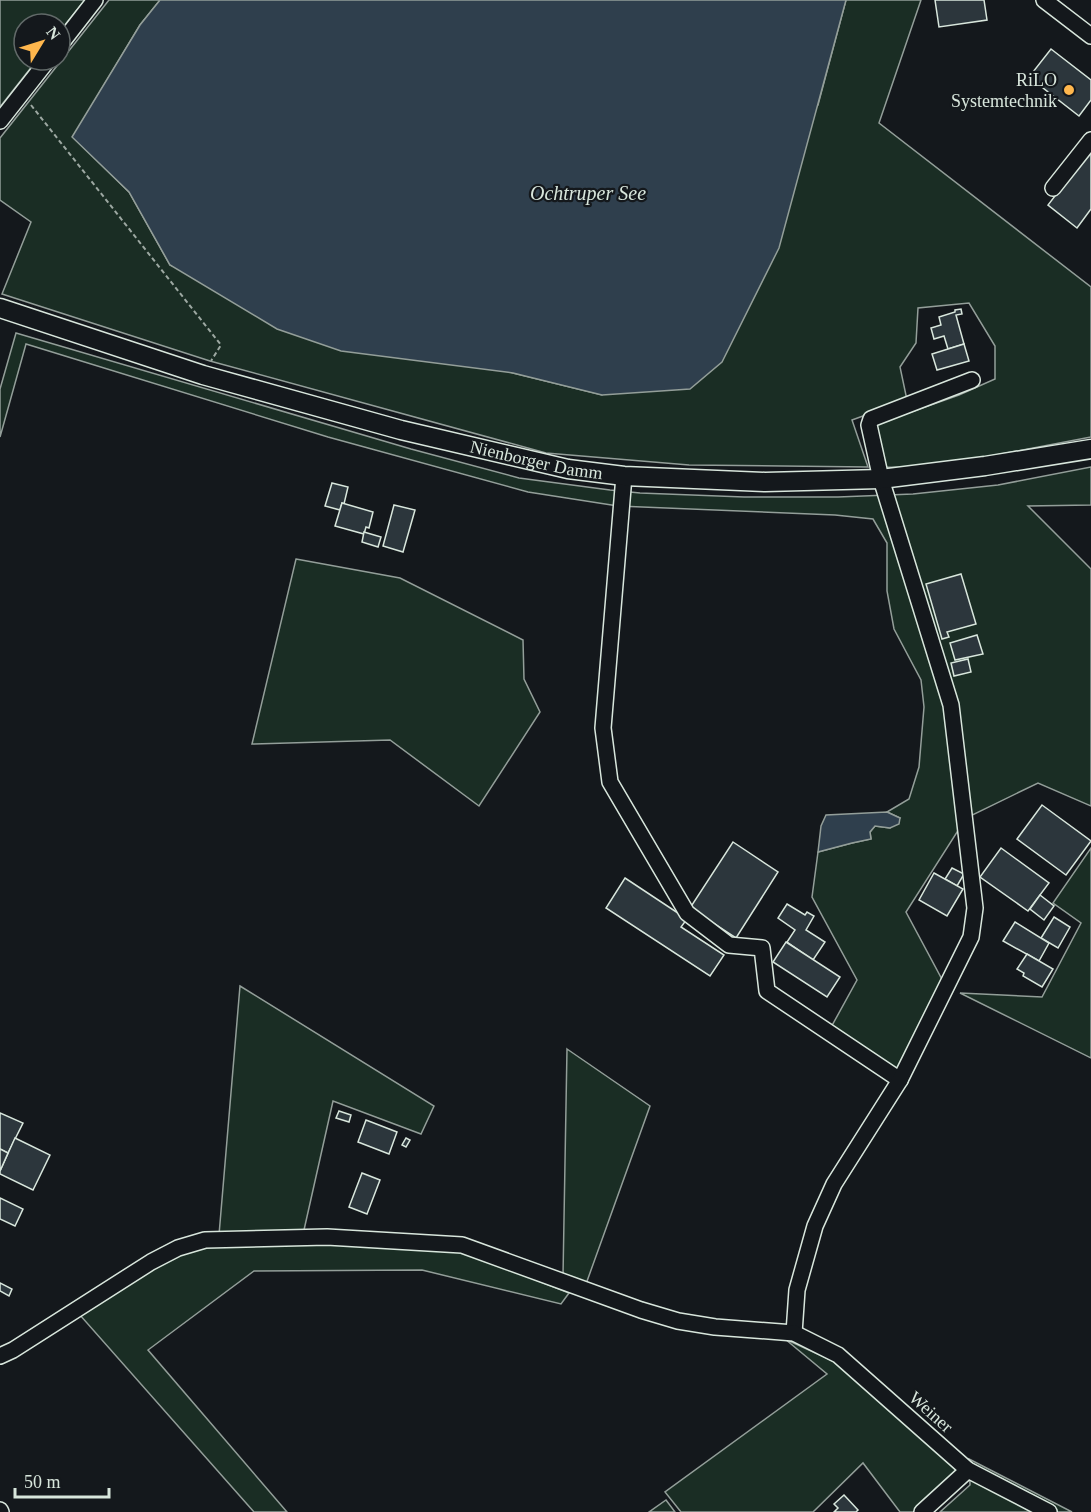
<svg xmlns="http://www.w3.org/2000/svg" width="1091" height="1512" viewBox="0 0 1091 1512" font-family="'Times New Roman',serif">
<rect width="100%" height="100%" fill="#14181c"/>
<!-- green -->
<g fill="#1a2d24" stroke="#939e99" stroke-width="1.5">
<path d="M0,0H85L60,31V24H24V60H37L0,107Z"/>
<path d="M109,0H160L140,25L73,137L129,192L170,265L513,373L602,395L818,105L846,0H921L879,123L1091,287V437L927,468L884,467L874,425L959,395L995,379V346L969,303L918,308L916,343L900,367L907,400L852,420L868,467L689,465L546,453L210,361L2,294L31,222L0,200V138Z"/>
<path d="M16,333L411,449L519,478L610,490L640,493L744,497H838L913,494L998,485L1091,467V505L1028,506L1091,569V806L1038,783L966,818L906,912L945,985L896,1073L829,1031L857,980L812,897L818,852L852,843L871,839L870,832L875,826L890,828L900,818L887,812L909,799L919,767L924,707L921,680L894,629L887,591V543L873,519L835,515L618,506L528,492L328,437L26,344L0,437V389Z"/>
<path d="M296,559L400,578L523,640L524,679L540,712L479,806L390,740L252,744Z"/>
<path d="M1091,848V1058L960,993L1042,997L1081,923L1053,903Z"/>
<path d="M240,986L434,1106L421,1134L333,1101L304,1230L219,1235Z"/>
<path d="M567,1049L650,1106L586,1284L563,1276Z"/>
<path d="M324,1241L460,1250L569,1293L561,1304L422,1270L254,1271L148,1350L287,1512H254L79,1314L156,1265L203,1243Z"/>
<path d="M785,1339L835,1362L960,1470L915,1512H900L863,1463L813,1512H681L665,1492L827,1374Z"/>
<path d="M969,1459L1072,1512H940L970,1485Z"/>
<path d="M666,1500L675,1512H649Z"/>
</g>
<!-- water -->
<g fill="#2f3f4d" stroke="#939e99" stroke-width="1.5">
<path d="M160,0H846L779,248L722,362L690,389L602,395L513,373L341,351L277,329L170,265L129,192L72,137L140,25Z"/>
<path d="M887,812L900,818L899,824L890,828L875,826L870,832L871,839L852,843L818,852L821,826L826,815Z"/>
</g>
<!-- building -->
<g fill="#2c363c" stroke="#d8e6dc" stroke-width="1.5">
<path d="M935,0H984L987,20L939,27Z"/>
<path d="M1051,49L1091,80V100L1079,116L1029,77Z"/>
<path d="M1091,149V209L1077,228L1048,205Z"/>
<path d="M961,309L962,314L956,315L964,344L948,349L944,336L934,339L931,328L941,325L939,317L955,312V310Z"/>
<path d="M964,344L969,361L937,370L932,354Z"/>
<path d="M332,483L348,487L344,504L342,503L340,510L325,506Z"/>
<path d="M342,503L373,512L369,528L366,527L364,534L335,526Z"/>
<path d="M394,505L415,510L403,552L383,546Z"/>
<path d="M364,532L381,537L378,547L362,542Z"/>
<path d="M961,574L976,624L947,632L949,637L942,639L926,584Z"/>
<path d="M977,635L983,654L955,660L950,643Z"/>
<path d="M968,659L971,672L954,676L951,663Z"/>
<path d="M1042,805L1091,841L1066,875L1017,839Z"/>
<path d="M733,842L778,872L736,938L690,908Z"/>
<path d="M1001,848L1049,883L1028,911L980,877Z"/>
<path d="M952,868L964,874L957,886L945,879Z"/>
<path d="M934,873L963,889L947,916L919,900Z"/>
<path d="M625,878L687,919L681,927L724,955L710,976L606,908Z"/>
<path d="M1040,895L1054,906L1044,920L1030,909Z"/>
<path d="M787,904L805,915L807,912L814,916L806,930L825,942L813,960L787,942L795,930L778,918Z"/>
<path d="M1054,917L1070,927L1058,948L1041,938Z"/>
<path d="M1015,922L1049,943L1039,961L1003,941Z"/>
<path d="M786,942L840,977L827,997L773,962Z"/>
<path d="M1027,954L1053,969L1042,987L1023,976L1024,973L1017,969Z"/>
<path d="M339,1111L351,1115L349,1122L336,1118Z"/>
<path d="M0,1113L23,1123L8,1153L0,1149Z"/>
<path d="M366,1120L397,1132L389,1154L358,1142Z"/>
<path d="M15,1138L50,1155L33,1190L0,1174V1171Z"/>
<path d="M406,1138L410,1140L406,1147L402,1145Z"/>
<path d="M0,1149L8,1153L0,1171Z"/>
<path d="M362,1173L380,1180L367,1214L349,1207Z"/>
<path d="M0,1198L23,1209L15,1226L0,1219Z"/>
<path d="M0,1283L12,1289L9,1296L0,1291Z"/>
<path d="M844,1495L858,1510L856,1512H834L838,1508L834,1504Z"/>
</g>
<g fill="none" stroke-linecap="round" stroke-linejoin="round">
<!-- minor casing -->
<g stroke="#d8e6dc" stroke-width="18">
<g id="minor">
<path d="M1044,0L1091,36"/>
<path d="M60,45L95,0"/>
<path d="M0,121L48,60"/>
<path d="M1053,188L1091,140"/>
<path d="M624,476L603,728L610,782L687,913L729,945L762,948L767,991L900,1080"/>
<path d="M794,1333L797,1290L815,1226L834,1184L900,1080L971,937L975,908L951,705L881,479L869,425L871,419L972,380"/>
<path d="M0,1356L13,1350L151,1262L178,1248L205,1240L327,1237L462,1245L641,1310L678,1321L715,1327L794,1333L838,1355L968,1470L1049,1512"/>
<path d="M0,1510L1,1512"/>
<path d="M922,1512L968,1470"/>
</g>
</g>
<!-- major casing -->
<g stroke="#d8e6dc" stroke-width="21">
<g id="major">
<path id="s1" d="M0,308L203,375L401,430L568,469L624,476L765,482L881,479L985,466L1091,449"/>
</g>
</g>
<!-- path -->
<path stroke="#9da8a2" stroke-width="2" stroke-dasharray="4.5 3" stroke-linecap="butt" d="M31,105L221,345L211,361"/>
<!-- minor -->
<use href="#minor" stroke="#14181c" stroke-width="15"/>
<!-- major -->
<use href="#major" stroke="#14181c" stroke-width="18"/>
</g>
<!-- markers -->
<circle fill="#ffb74d" stroke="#14181c" stroke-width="2" cx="1069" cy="90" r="6"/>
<g text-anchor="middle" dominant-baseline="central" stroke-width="4.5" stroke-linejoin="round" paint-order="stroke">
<!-- poi labels -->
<g font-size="18" fill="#d8e6dc" stroke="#14181c" text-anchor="end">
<text x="1057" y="80">RiLO<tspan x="1057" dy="21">Systemtechnik</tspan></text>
</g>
<!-- street labels -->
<g font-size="18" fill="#d8e6dc" stroke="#14181c">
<text stroke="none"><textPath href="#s1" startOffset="558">Nienborger Damm</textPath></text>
<text transform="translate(931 1412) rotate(42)">Weiner</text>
</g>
<!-- water labels -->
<g font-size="20" font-style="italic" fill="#d8e6dc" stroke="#14181c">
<text x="588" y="193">Ochtruper See</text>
</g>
</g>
<!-- north arrow -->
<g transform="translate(42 42) rotate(52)"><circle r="28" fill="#14181c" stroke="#626a69" stroke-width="1.5"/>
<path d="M0-4.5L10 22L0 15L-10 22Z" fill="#ffb74d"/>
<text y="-9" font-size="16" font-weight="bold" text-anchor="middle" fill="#d8e6dc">N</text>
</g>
<!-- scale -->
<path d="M15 1488v9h94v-9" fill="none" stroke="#d8e6dc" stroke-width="3"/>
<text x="24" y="1488" font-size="18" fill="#d8e6dc" stroke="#14181c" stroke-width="4.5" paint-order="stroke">50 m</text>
</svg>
